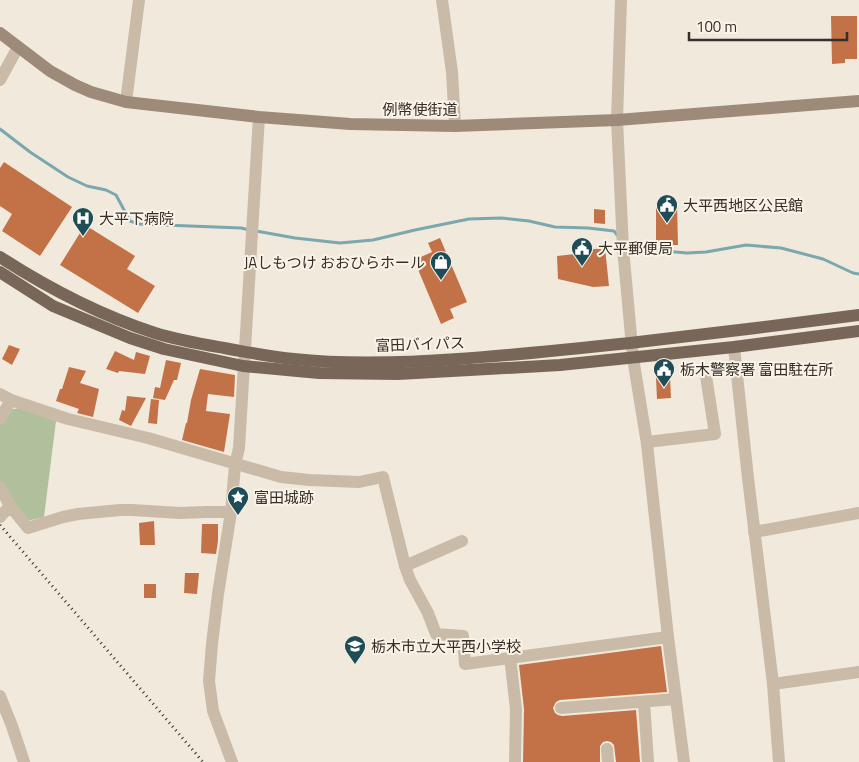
<svg xmlns="http://www.w3.org/2000/svg" width="859" height="762" viewBox="0 0 859 762" font-family="'Titillium Web','Noto Sans JP',sans-serif">
<rect width="100%" height="100%" fill="#f1e9dc"/>
<!-- green -->
<path fill="#b0c09c" d="M19,408L56,421L44,517L27,521L0,482V425L9,410Z"/>
<g fill="none" stroke-linecap="round" stroke-linejoin="round">
<!-- stream -->
<g stroke="#7ba7ae" stroke-width="3">
<path d="M0,129L30,152L68,177L87,186L106,190L116,195L130,221L139,224L241,228L250,230"/>
<path d="M256,231L295,238L340,243L373,240L415,230L469,219L502,218L529,221L555,227L588,228L614,231L618,236"/>
<path d="M627,244L630,248L687,253L706,252L746,245L781,248L823,259L853,273L859,274"/>
</g>
</g>
<!-- building -->
<g fill="#c37248">
<path d="M831,16H857V59H845V63L832,64Z"/>
<path d="M4,162L72,207L40,256L2,231L12,214L0,206V168Z"/>
<path d="M656,203H677L678,245H656Z"/>
<path d="M594,209L605,210V224L594,223Z"/>
<path d="M85,225L135,256L127,269L155,286L138,313L60,265Z"/>
<path d="M440,238L467,302L450,309L454,318L441,324L414,260L432,252L428,243Z"/>
<path d="M605,248L609,286L593,287L558,279L557,256L584,253L585,250Z"/>
<path d="M9,345L20,349L12,365L2,359Z"/>
<path d="M115,351L134,360L136,352L150,356L145,374L119,371L118,373L106,369Z"/>
<path d="M166,360L181,363L177,380H174L165,400L153,398L155,387L160,388Z"/>
<path d="M69,367L86,371L80,383L99,389L93,417L77,413L79,409L56,401L60,389H62Z"/>
<path d="M200,369L235,375L234,397L208,394L206,411L230,414L224,452L182,440L186,423H187L191,400Z"/>
<path d="M670,377L671,398L657,399L656,378Z"/>
<path d="M127,396L146,398L131,426L119,420L122,410L125,411Z"/>
<path d="M151,399L159,400L157,424L148,423Z"/>
<path d="M154,521L155,545H140L139,523Z"/>
<path d="M202,524H218V541L216,554L201,553Z"/>
<path d="M185,573H199L197,594L184,593Z"/>
<rect x="144" y="584" width="12" height="14"/>
<path d="M661,646L667,692L560,700L556,702L553,708L555,713L558,715L562,716L636,710L640,762H616L614,745L611,742L607,741L603,742L600,746V762H523L524,709L519,665Z"/>
</g>
<g fill="none" stroke-linecap="round" stroke-linejoin="round">
<!-- street -->
<g stroke="#c9bba8" stroke-width="12">
<path d="M442,0L452,72L455,126"/>
<path d="M621,0L617,120L623,248L633,358L647,444L668,637L684,762"/>
<path d="M0,80L18,47"/>
<path d="M126,102L139,0"/>
<path d="M734,347L748,478L773,684L779,762"/>
<path d="M0,394L11,400L68,419L148,438L281,477L309,480L359,482L383,477L405,566L410,580L428,613L436,634L463,636L465,664L668,637"/>
<path d="M0,419L11,400"/>
<path d="M647,442L715,434L706,376"/>
<path d="M0,487L10,506"/>
<path d="M0,517L10,506L28,528L63,517L78,514L120,510H132L180,513L206,512H231"/>
<path d="M754,532L859,513"/>
<path d="M405,566L462,541"/>
<path d="M510,657L516,709L515,762"/>
<path d="M773,684L859,672"/>
<path d="M0,696L12,726L24,762"/>
<path d="M644,702L648,762"/>
<path d="M561,708L676,699"/>
<path d="M607,749L608,762"/>
<path d="M232,762L213,711L209,681L212,644L218,594L231,512L235,465L239,448L259,117"/>
</g>
<!-- secondary -->
<path stroke="#9d8a79" stroke-width="12" d="M0,33L50,71L75,85L91,92L126,102L259,117L350,124L455,126L617,120L859,101"/>
<!-- primary -->
<g stroke="#786759" stroke-width="12">
<path d="M0,257C48,288 100,315 155,333C177,340 201,344 224,348C247,352 271,357 294,359C348,365 403,363 458,359C516,355 573,349 630,343C706,334 783,325 859,315"/>
<path d="M0,272L53,306L130,338L164,349L243,366L319,373L398,374L560,365L734,347L859,331"/>
</g>
<!-- rail -->
<path stroke="#362e28" stroke-width="3" stroke-dasharray="1 4" stroke-linecap="butt" d="M0,525L203,762"/>
</g>
<!-- icons -->
<defs>
<g id="civic-pin" transform="scale(1.125)"><path d="M0 17L-7.5 6A9.5 9.5 0 1 1 7.5 6Z" fill="#1e4d57" stroke="#f9f3e8"/><path d="M-.6-6.5H3V-4.5H.6V-3L4-1V1h2V6H-6V1h2V-1L-.6-3ZM-1.2 2.5V6h2.4V2.5Z" fill="#fff"/></g>
<g id="hospital-pin" transform="scale(1.125)"><path d="M0 17L-7.5 6A9.5 9.5 0 1 1 7.5 6Z" fill="#1e4d57" stroke="#f9f3e8"/><path d="M-5-5h3v3.5h4V-5h3V5h-3V1.5h-4V5h-3Z" fill="#fff"/></g>
<g id="shop-pin" transform="scale(1.125)"><path d="M0 17L-7.5 6A9.5 9.5 0 1 1 7.5 6Z" fill="#1e4d57" stroke="#f9f3e8"/><path d="M-5-2.5h2.3a2.7 3.5 0 0 1 5.4 0H5L5.5 6h-11ZM-1.5-2.5h3a1.5 2.3 0 0 0-3 0Z" fill="#fff"/></g>
<g id="sight-pin" transform="scale(1.125)"><path d="M0 17L-7.5 6A9.5 9.5 0 1 1 7.5 6Z" fill="#1e4d57" stroke="#f9f3e8"/><path d="M0-6L1.8-2.2L6-1.7L2.9 1.2L3.7 5.4L0 3.3L-3.7 5.4L-2.9 1.2L-6-1.7L-1.8-2.2Z" fill="#fff"/></g>
<g id="school-pin" transform="scale(1.125)"><path d="M0 17L-7.5 6A9.5 9.5 0 1 1 7.5 6Z" fill="#1e4d57" stroke="#f9f3e8"/><path d="M0-5L7-2L0 1L-7-2ZM-4 1L0 2.5L4 1V4Q0 6-4 4Z" fill="#fff"/></g>
</defs>
<g fill-rule="evenodd">
<use href="#civic-pin" x="667" y="205"/>
<use href="#hospital-pin" x="83" y="218"/>
<use href="#civic-pin" x="582" y="248"/>
<use href="#shop-pin" x="441" y="262"/>
<use href="#civic-pin" x="664" y="369"/>
<use href="#sight-pin" x="238" y="497"/>
<use href="#school-pin" x="355" y="646"/>
</g>
<g text-anchor="middle" dominant-baseline="central" stroke-width="4" stroke-linejoin="round" paint-order="stroke">
<!-- street labels -->
<g font-size="15" fill="#362e28" stroke="#f9f3e8">
<text x="420" y="109">例幣使街道</text>
<text transform="translate(420 344) rotate(-2)">富田バイパス</text>
</g>
<!-- poi labels -->
<g font-size="15" fill="#362e28" stroke="#f9f3e8" text-anchor="start">
<text x="683" y="205">大平西地区公民館</text>
<text x="99" y="218">大平下病院</text>
<text x="598" y="248">大平郵便局</text>
<text x="425" y="262" text-anchor="end">JAしもつけ おおひらホール</text>
<text x="680" y="369">栃木警察署 富田駐在所</text>
<text x="254" y="497">富田城跡</text>
<text x="371" y="646">栃木市立大平西小学校</text>
</g>
</g>
<!-- scale -->
<path d="M689 32v8h158v-8" fill="none" stroke="#362e28" stroke-width="2.5"/>
<text x="696" y="32" font-size="15" fill="#362e28" stroke="#f9f3e8" stroke-width="4" paint-order="stroke">100 m</text>
</svg>
